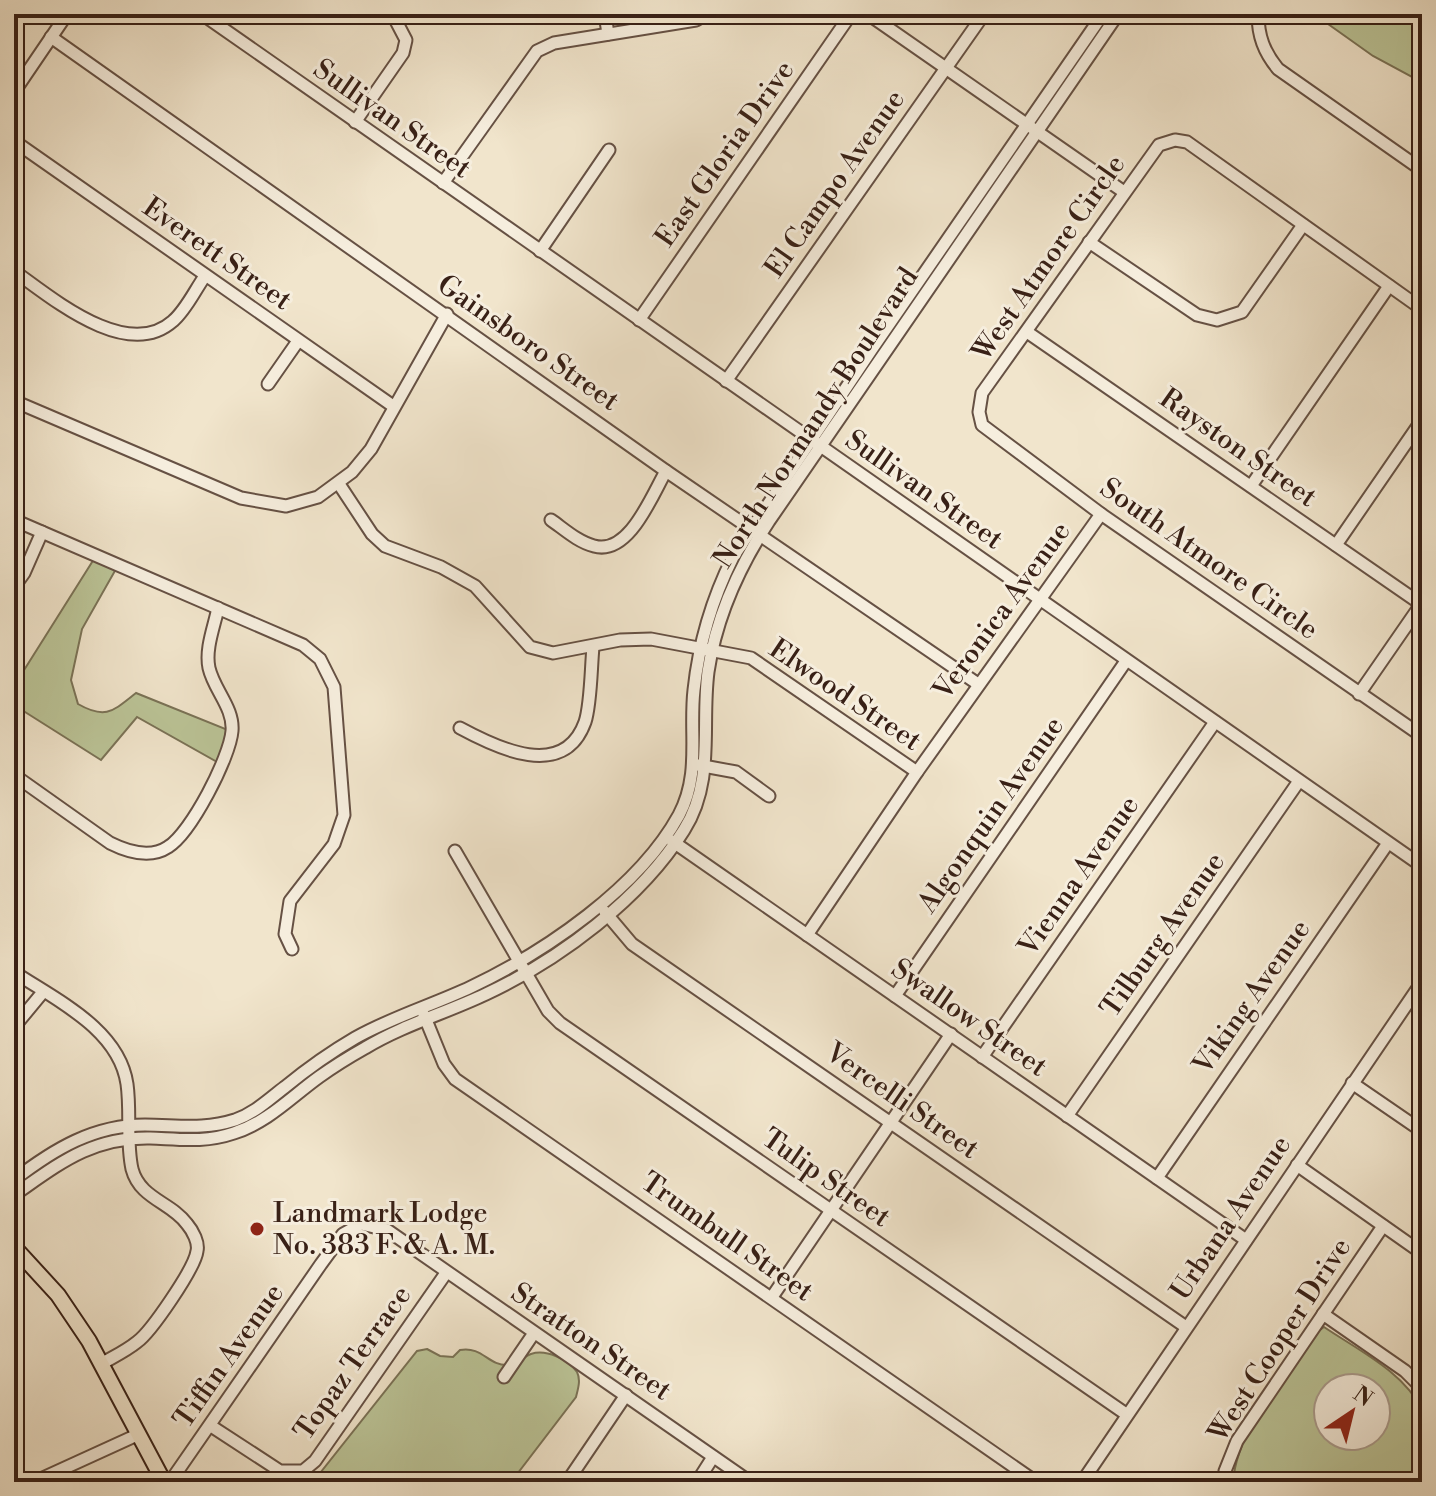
<svg xmlns="http://www.w3.org/2000/svg" width="1436" height="1496" viewBox="0 0 1436 1496" font-family="'Libre Bodoni',serif">
<rect width="100%" height="100%" fill="#f1e5cc"/>
<filter id="stains"><feTurbulence type="fractalNoise" baseFrequency=".0025" numOctaves="4"/><feColorMatrix values="0 0 0 0 .2 0 0 0 0 .09 0 0 0 0 .02 0 0 0 .5 -.17"/></filter>
<radialGradient id="worn" r=".72"><stop offset=".6" stop-color="#630" stop-opacity="0"/><stop offset="1" stop-color="#630" stop-opacity=".3"/></radialGradient>
<!-- green -->
<g fill="#bbc497" stroke="#7a7256" stroke-width="2" fill-rule="evenodd">
<path d="M1314,14H1422V62L1412,77L1373,56Z"/>
<path d="M94,559L116,569L82,629L71,680L78,704C106,720 113,711 136,693L228,730L219,763L137,717L101,760L14,705V686Z"/>
<path d="M1324,1327C1358,1350 1404,1372 1422,1410V1482H1233C1237,1429 1284,1378 1313,1335ZM1328,1388H1376V1436H1328Z"/>
<path d="M427,1349L440,1356L453,1357L460,1350C483,1346 488,1366 508,1365L499,1378L505,1382C512,1373 519,1358 531,1354C546,1349 568,1359 577,1372C581,1380 578,1389 576,1397L511,1482H313L417,1351Z"/>
</g>
<g fill="none" stroke-linecap="round" stroke-linejoin="round">
<!-- minor casing -->
<g stroke="#665144" stroke-width="15">
<g id="minor">
<path d="M202,14L1422,866"/>
<path d="M605,14L608,34"/>
<path d="M868,14L1124,192"/>
<path d="M1258,14C1258,36 1264,52 1278,69L1422,170"/>
<path d="M51,37L666,471L978,684"/>
<path d="M14,92L67,14"/>
<path d="M355,122L403,53L406,40L395,19L388,14"/>
<path d="M14,141L393,406"/>
<path d="M443,183L537,51L554,43L696,20L706,14"/>
<path d="M1089,242L1197,315L1217,320L1242,312L1303,225"/>
<path d="M540,251L609,150"/>
<path d="M14,271C52,298 127,362 173,321C186,310 195,290 205,276"/>
<path d="M1422,309L1187,142L1175,140L1159,145L982,393L979,412L982,425L1101,514L1422,736"/>
<path d="M639,320L851,14"/>
<path d="M1027,332L1421,604"/>
<path d="M726,381L984,14"/>
<path d="M268,384L298,341"/>
<path d="M14,401L241,498L286,506L318,497L352,472L371,449L447,314"/>
<path d="M339,484L372,534L385,546L441,567L475,586L530,647L553,653L620,640L651,639L751,658L917,772"/>
<path d="M1251,486L1389,286"/>
<path d="M14,520L303,645L320,659L334,687L344,815L334,844L290,901L285,934L292,949"/>
<path d="M551,520C564,529 578,542 594,546C629,556 652,495 666,471"/>
<path d="M1336,545L1422,420"/>
<path d="M14,587L24,573L42,532"/>
<path d="M1359,694L1422,603"/>
<path d="M460,728C497,748 564,781 585,722C591,704 591,667 593,647"/>
<path d="M698,765L736,772L769,796"/>
<path d="M14,775L110,843C128,852 150,859 168,847C191,833 230,757 232,731C234,708 214,690 209,668C205,649 214,627 218,608"/>
<path d="M672,841L1246,1240"/>
<path d="M455,851L548,1011L560,1023L1126,1414"/>
<path d="M605,912L632,944L1186,1327"/>
<path d="M807,935L917,772L1101,514"/>
<path d="M14,972C56,1000 119,1029 127,1084C131,1112 126,1142 132,1169C140,1199 171,1202 187,1224C193,1231 199,1243 197,1251C195,1268 151,1332 137,1342C126,1351 113,1357 101,1364"/>
<path d="M895,996L1126,661"/>
<path d="M424,1015L444,1064L455,1079L1036,1482"/>
<path d="M14,1027L43,992"/>
<path d="M982,1057L1215,722"/>
<path d="M1352,1083L1422,1131"/>
<path d="M1067,1116L1299,781"/>
<path d="M1297,1165L1422,1253"/>
<path d="M1157,1178L1388,843"/>
<path d="M14,1180C54,1149 94,1125 145,1125C177,1125 204,1130 235,1120C255,1113 269,1099 285,1087C307,1069 331,1052 355,1038C392,1017 433,1005 471,987C545,952 639,888 679,815C701,774 689,733 694,690C699,643 712,599 733,557L872,349L1103,14"/>
<path d="M14,1195C59,1164 91,1137 150,1138C179,1139 205,1143 234,1133C268,1122 290,1098 319,1077C333,1067 349,1057 365,1048C403,1025 446,1013 486,994C559,960 641,899 684,830C715,781 701,726 708,672C716,617 739,567 769,521L1118,14"/>
<path d="M772,1297L951,1034"/>
<path d="M1323,1314L1405,1371L1422,1388"/>
<path d="M504,1377L534,1333"/>
<path d="M211,1426L280,1471H303L315,1461L446,1273"/>
<path d="M519,1479L523,1482"/>
<path d="M34,1482L137,1435"/>
<path d="M170,1482L321,1264L343,1234L361,1224L387,1230L750,1482"/>
<path d="M567,1482L626,1395"/>
<path d="M697,1482L713,1457"/>
<path d="M1082,1482L1422,982"/>
<path d="M1224,1482L1225,1471L1237,1441L1383,1226"/>
</g>
</g>
<!-- major casing -->
<g stroke="#382016" stroke-width="18">
<path id="major" d="M14,1247L58,1295L89,1341L164,1482"/>
</g>
<!-- minor -->
<use href="#minor" stroke="#f6eede" stroke-width="11"/>
<!-- major -->
<use href="#major" stroke="#f1e5cc" stroke-width="14"/>
</g>
<!-- markers -->
<circle fill="#8f2418" stroke="#f6eede" stroke-width="3" cx="257" cy="1229" r="8"/>
<g text-anchor="middle" dominant-baseline="central" stroke-width="6" stroke-linejoin="round" paint-order="stroke">
<!-- street labels -->
<g font-size="28" fill="#382016" stroke="#f6eede">
<text transform="translate(392 119) rotate(35)">Sullivan Street</text>
<text transform="translate(725 154) rotate(-55)">East Gloria Drive</text>
<text transform="translate(835 184) rotate(-55)">El Campo Avenue</text>
<text transform="translate(217 254) rotate(35)">Everett Street</text>
<text transform="translate(1049 258) rotate(-55)">West Atmore Circle</text>
<text transform="translate(528 343) rotate(35)">Gainsboro Street</text>
<text transform="translate(816 418) rotate(-57)">North Normandy Boulevard</text>
<text transform="translate(1238 448) rotate(35)">Rayston Street</text>
<text transform="translate(924 490) rotate(35)">Sullivan Street</text>
<text transform="translate(1209 559) rotate(35)">South Atmore Circle</text>
<text transform="translate(1002 611) rotate(-54)">Veronica Avenue</text>
<text transform="translate(845 695) rotate(34)">Elwood Street</text>
<text transform="translate(991 815) rotate(-55)">Algonquin Avenue</text>
<text transform="translate(1079 876) rotate(-55)">Vienna Avenue</text>
<text transform="translate(1163 935) rotate(-55)">Tilburg Avenue</text>
<text transform="translate(1252 997) rotate(-55)">Viking Avenue</text>
<text transform="translate(969 1018) rotate(35)">Swallow Street</text>
<text transform="translate(902 1101) rotate(35)">Vercelli Street</text>
<text transform="translate(826 1178) rotate(35)">Tulip Street</text>
<text transform="translate(1231 1218) rotate(-56)">Urbana Avenue</text>
<text transform="translate(727 1237) rotate(35)">Trumbull Street</text>
<text transform="translate(1280 1340) rotate(-57)">West Cooper Drive</text>
<text transform="translate(591 1342) rotate(34)">Stratton Street</text>
<text transform="translate(229 1356) rotate(-55)">Tiffin Avenue</text>
<text transform="translate(353 1363) rotate(-55)">Topaz Terrace</text>
</g>
<!-- poi labels -->
<g font-size="28" fill="#382016" stroke="#f6eede" text-anchor="start">
<text x="273" y="1213">Landmark Lodge<tspan x="273" dy="32">No. 383 F. &amp; A. M.</tspan></text>
</g>
</g>
<!-- margin -->
<rect width="1436" height="1496" fill="none" stroke="#f1e5cc" stroke-width="48"/>
<rect x="16" y="16" width="1404" height="1464" fill="none" stroke="#382016" stroke-width="4"/>
<rect x="24" y="24" width="1388" height="1448" fill="none" stroke="#382016" stroke-width="2"/>
<!-- north arrow -->
<g transform="translate(1352 1412) rotate(35)"><circle r="38" fill="#f6eede" stroke="#aa9c8e" stroke-width="2"/>
<path d="M0-6L14 30L0 20L-14 30Z" fill="#8f2418"/>
<text y="-12" font-size="22" font-weight="bold" text-anchor="middle" fill="#382016">N</text>
</g>
<rect width="100%" height="100%" filter="url(#stains)"/>
<rect width="100%" height="100%" fill="url(#worn)"/>
</svg>
